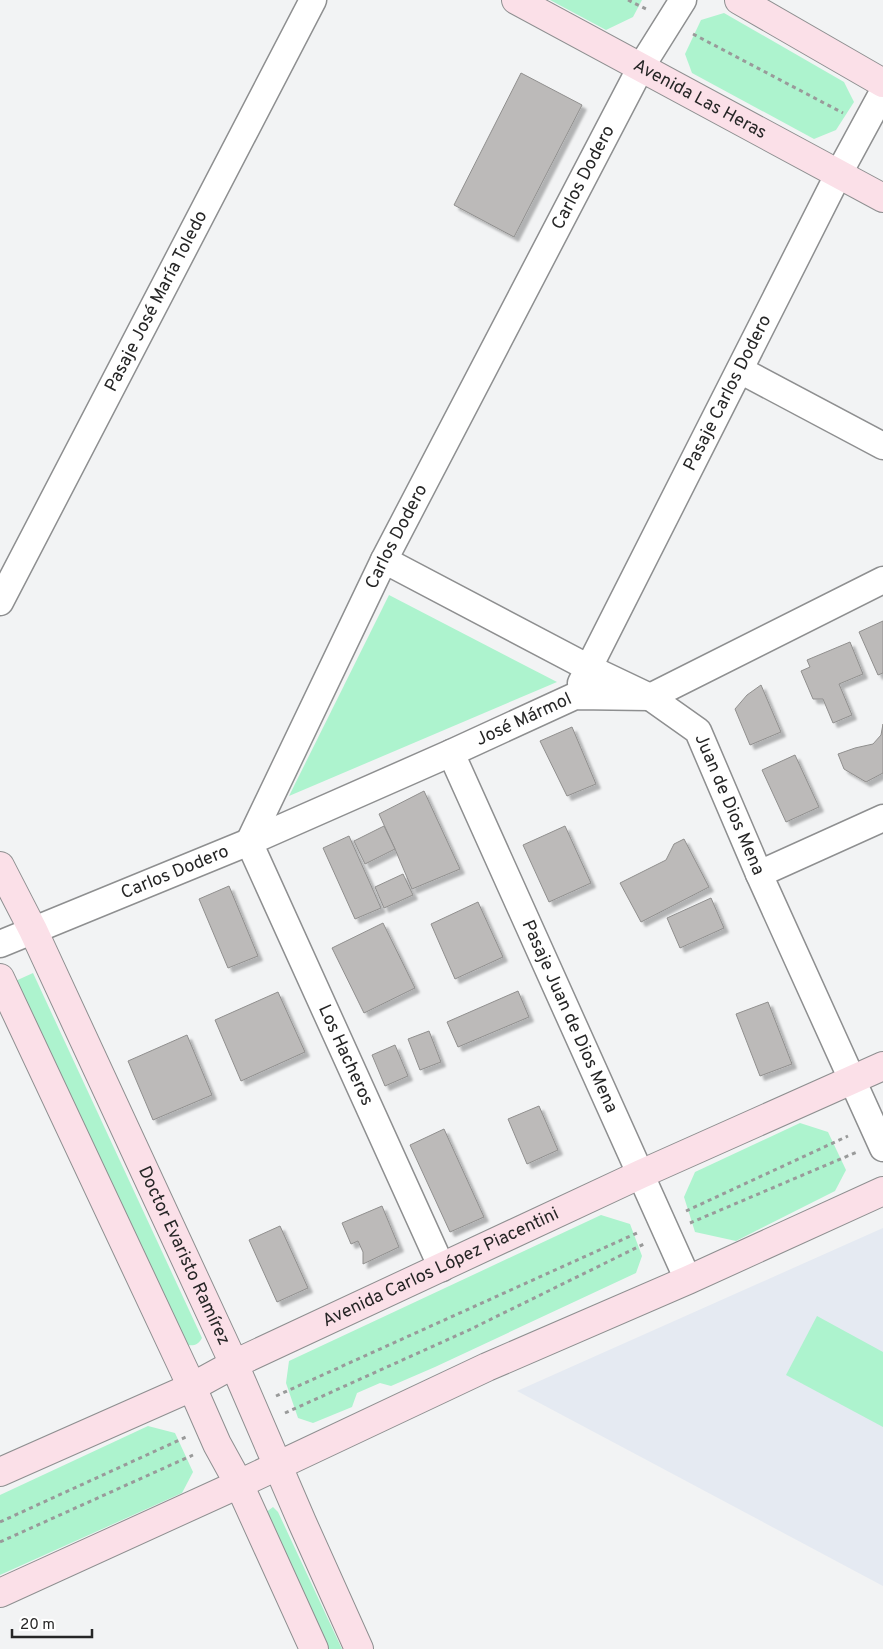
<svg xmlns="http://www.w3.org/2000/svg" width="883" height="1649" viewBox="0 0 883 1649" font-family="Overpass,sans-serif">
<defs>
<filter id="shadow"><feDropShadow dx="4.5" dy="4.5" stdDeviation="1" flood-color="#0004"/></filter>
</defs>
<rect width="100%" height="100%" fill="#f2f3f4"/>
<!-- built -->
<path fill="#e5eaf2" d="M883,1228V1586L517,1391Z"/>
<!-- green -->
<g fill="#adf3ce">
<path d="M550,0H642L633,17L606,30Z"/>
<path d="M724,13L844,82L854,102L836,130L814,139L692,73L685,54L701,20Z"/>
<path d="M389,595L557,682L289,796Z"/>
<path d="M33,973L202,1338C198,1345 194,1346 187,1345L11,983Z"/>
<path d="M800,1123L828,1132L846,1170L835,1191L736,1241L695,1232L684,1197L695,1172Z"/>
<path d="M601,1215L630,1224L642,1256L636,1273L435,1367L391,1386L380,1383L357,1393L352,1407L313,1423L298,1418L286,1383L289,1361Z"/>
<path d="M817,1316L883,1352V1427L786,1375Z"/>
<path d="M148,1426L175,1433L193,1472L182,1493L0,1575V1495Z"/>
<path d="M273,1507L278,1512L342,1649H326L265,1513Z"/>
</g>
<!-- building -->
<g fill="#bcbab9" stroke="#908f8e" filter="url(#shadow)">
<path d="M521,73L582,105L514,237L454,205Z"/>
<path d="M883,621V673L878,675L859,632Z"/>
<path d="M850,642L863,674L839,684L852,715L833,723L823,699H813L801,671L810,667L807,660Z"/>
<path d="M761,685L781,732L750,745L735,709L747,695Z"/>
<path d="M883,724V773L866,782L844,769L838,754L855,748L873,744L881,735Z"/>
<path d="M572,727L596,784L567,796L540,741Z"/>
<path d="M795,755L819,807L786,822L762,770Z"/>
<path d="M424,791L460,869L412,889L395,849L379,814Z"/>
<path d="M384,826L395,849L365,864L354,841Z"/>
<path d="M565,826L591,883L549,902L523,845Z"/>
<path d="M349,836L381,908L355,919L323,848Z"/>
<path d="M684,839L709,887L641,922L620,883L666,860L674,844Z"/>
<path d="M403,874L413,895L384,908L375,887Z"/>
<path d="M229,886L258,956L228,968L199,899Z"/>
<path d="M711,898L724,928L680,948L667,918Z"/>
<path d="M478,902L503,957L455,979L431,924Z"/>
<path d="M383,923L415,988L364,1013L332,948Z"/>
<path d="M518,991L529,1017L458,1047L447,1022Z"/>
<path d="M278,992L305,1052L241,1081L215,1020Z"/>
<path d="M768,1002L792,1064L760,1076L736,1014Z"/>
<path d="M429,1031L441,1062L420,1070L408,1039Z"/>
<path d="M187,1035L212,1095L153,1120L128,1061Z"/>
<path d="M395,1045L408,1076L385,1086L372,1055Z"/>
<path d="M539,1106L558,1150L527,1164L508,1119Z"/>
<path d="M444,1129L484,1217L450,1232L410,1145Z"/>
<path d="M382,1206L399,1247L363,1264V1252L358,1241L351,1244L342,1223Z"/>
<path d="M280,1226L308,1288L277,1302L249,1240Z"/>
</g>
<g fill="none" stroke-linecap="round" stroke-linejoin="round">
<!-- street casing -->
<g stroke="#8e8f90" stroke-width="29">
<g id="street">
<path d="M740,370L883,446"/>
<path id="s1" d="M384,560L589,668L650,697L698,731L759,874L883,1148"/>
<path id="s2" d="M0,602L313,0"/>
<path id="s3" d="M581,683L838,175L883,92"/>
<path id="s4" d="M451,753L688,1280"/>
<path id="s5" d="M249,842L384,560L641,67L683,0"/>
<path id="s6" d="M249,842L442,1268"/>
<path d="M759,874L883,818"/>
<path id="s7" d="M0,944L249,842L451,753L575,696L650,697L883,580"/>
</g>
</g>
<!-- secondary casing -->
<g stroke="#8e8f90" stroke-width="30">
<g id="secondary">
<path id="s8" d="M516,0L883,198"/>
<path d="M739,0L883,83"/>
<path id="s9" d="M0,866L33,930L234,1364L302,1522L359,1649"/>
<path d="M0,978L192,1387L217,1444L239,1484L314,1649"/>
<path id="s10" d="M0,1472L192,1387L234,1364L641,1174L883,1066"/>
<path d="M0,1593L239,1484L487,1367L688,1280L883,1191"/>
</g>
</g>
<!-- path -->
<g stroke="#999a9a" stroke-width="3" stroke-dasharray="4 4" stroke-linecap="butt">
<path d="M628,0L646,9"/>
<path d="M693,34L843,113"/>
<path d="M686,1211L848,1136"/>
<path d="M690,1223L857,1152"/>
<path d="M276,1396L637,1233"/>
<path d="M285,1413L469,1330L644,1244"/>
<path d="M0,1522L186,1437"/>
<path d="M0,1542L193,1455"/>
</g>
<!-- street -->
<use href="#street" stroke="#fff" stroke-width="26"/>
<!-- secondary -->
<use href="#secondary" stroke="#fbe0e8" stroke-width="28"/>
</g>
<g text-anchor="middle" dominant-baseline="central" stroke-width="4.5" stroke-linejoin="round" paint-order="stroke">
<!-- street labels -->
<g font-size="18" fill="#262626" stroke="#fff">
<text stroke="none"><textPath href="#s8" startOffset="209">Avenida Las Heras</textPath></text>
<text stroke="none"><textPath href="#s5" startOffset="744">Carlos Dodero</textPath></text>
<text stroke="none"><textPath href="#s2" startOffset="339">Pasaje José María Toledo</textPath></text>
<text stroke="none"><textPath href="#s3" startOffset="325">Pasaje Carlos Dodero</textPath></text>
<text stroke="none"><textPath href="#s5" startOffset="339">Carlos Dodero</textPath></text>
<text stroke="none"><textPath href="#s7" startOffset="570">José Mármol</textPath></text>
<text stroke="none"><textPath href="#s1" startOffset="438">Juan de Dios Mena</textPath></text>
<text stroke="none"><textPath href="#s7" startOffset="189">Carlos Dodero</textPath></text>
<text stroke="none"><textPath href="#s4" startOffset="289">Pasaje Juan de Dios Mena</textPath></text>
<text stroke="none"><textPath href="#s6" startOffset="234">Los Hacheros</textPath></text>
<text stroke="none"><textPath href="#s9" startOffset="431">Doctor Evaristo Ramírez</textPath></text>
<text stroke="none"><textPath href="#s10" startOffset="486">Avenida Carlos López Piacentini</textPath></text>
</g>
</g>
<!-- scale -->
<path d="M12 1629v8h80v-8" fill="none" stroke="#262626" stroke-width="2.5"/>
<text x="20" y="1629" font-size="15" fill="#262626" stroke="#ffffff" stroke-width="4" paint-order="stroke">20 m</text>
</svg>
